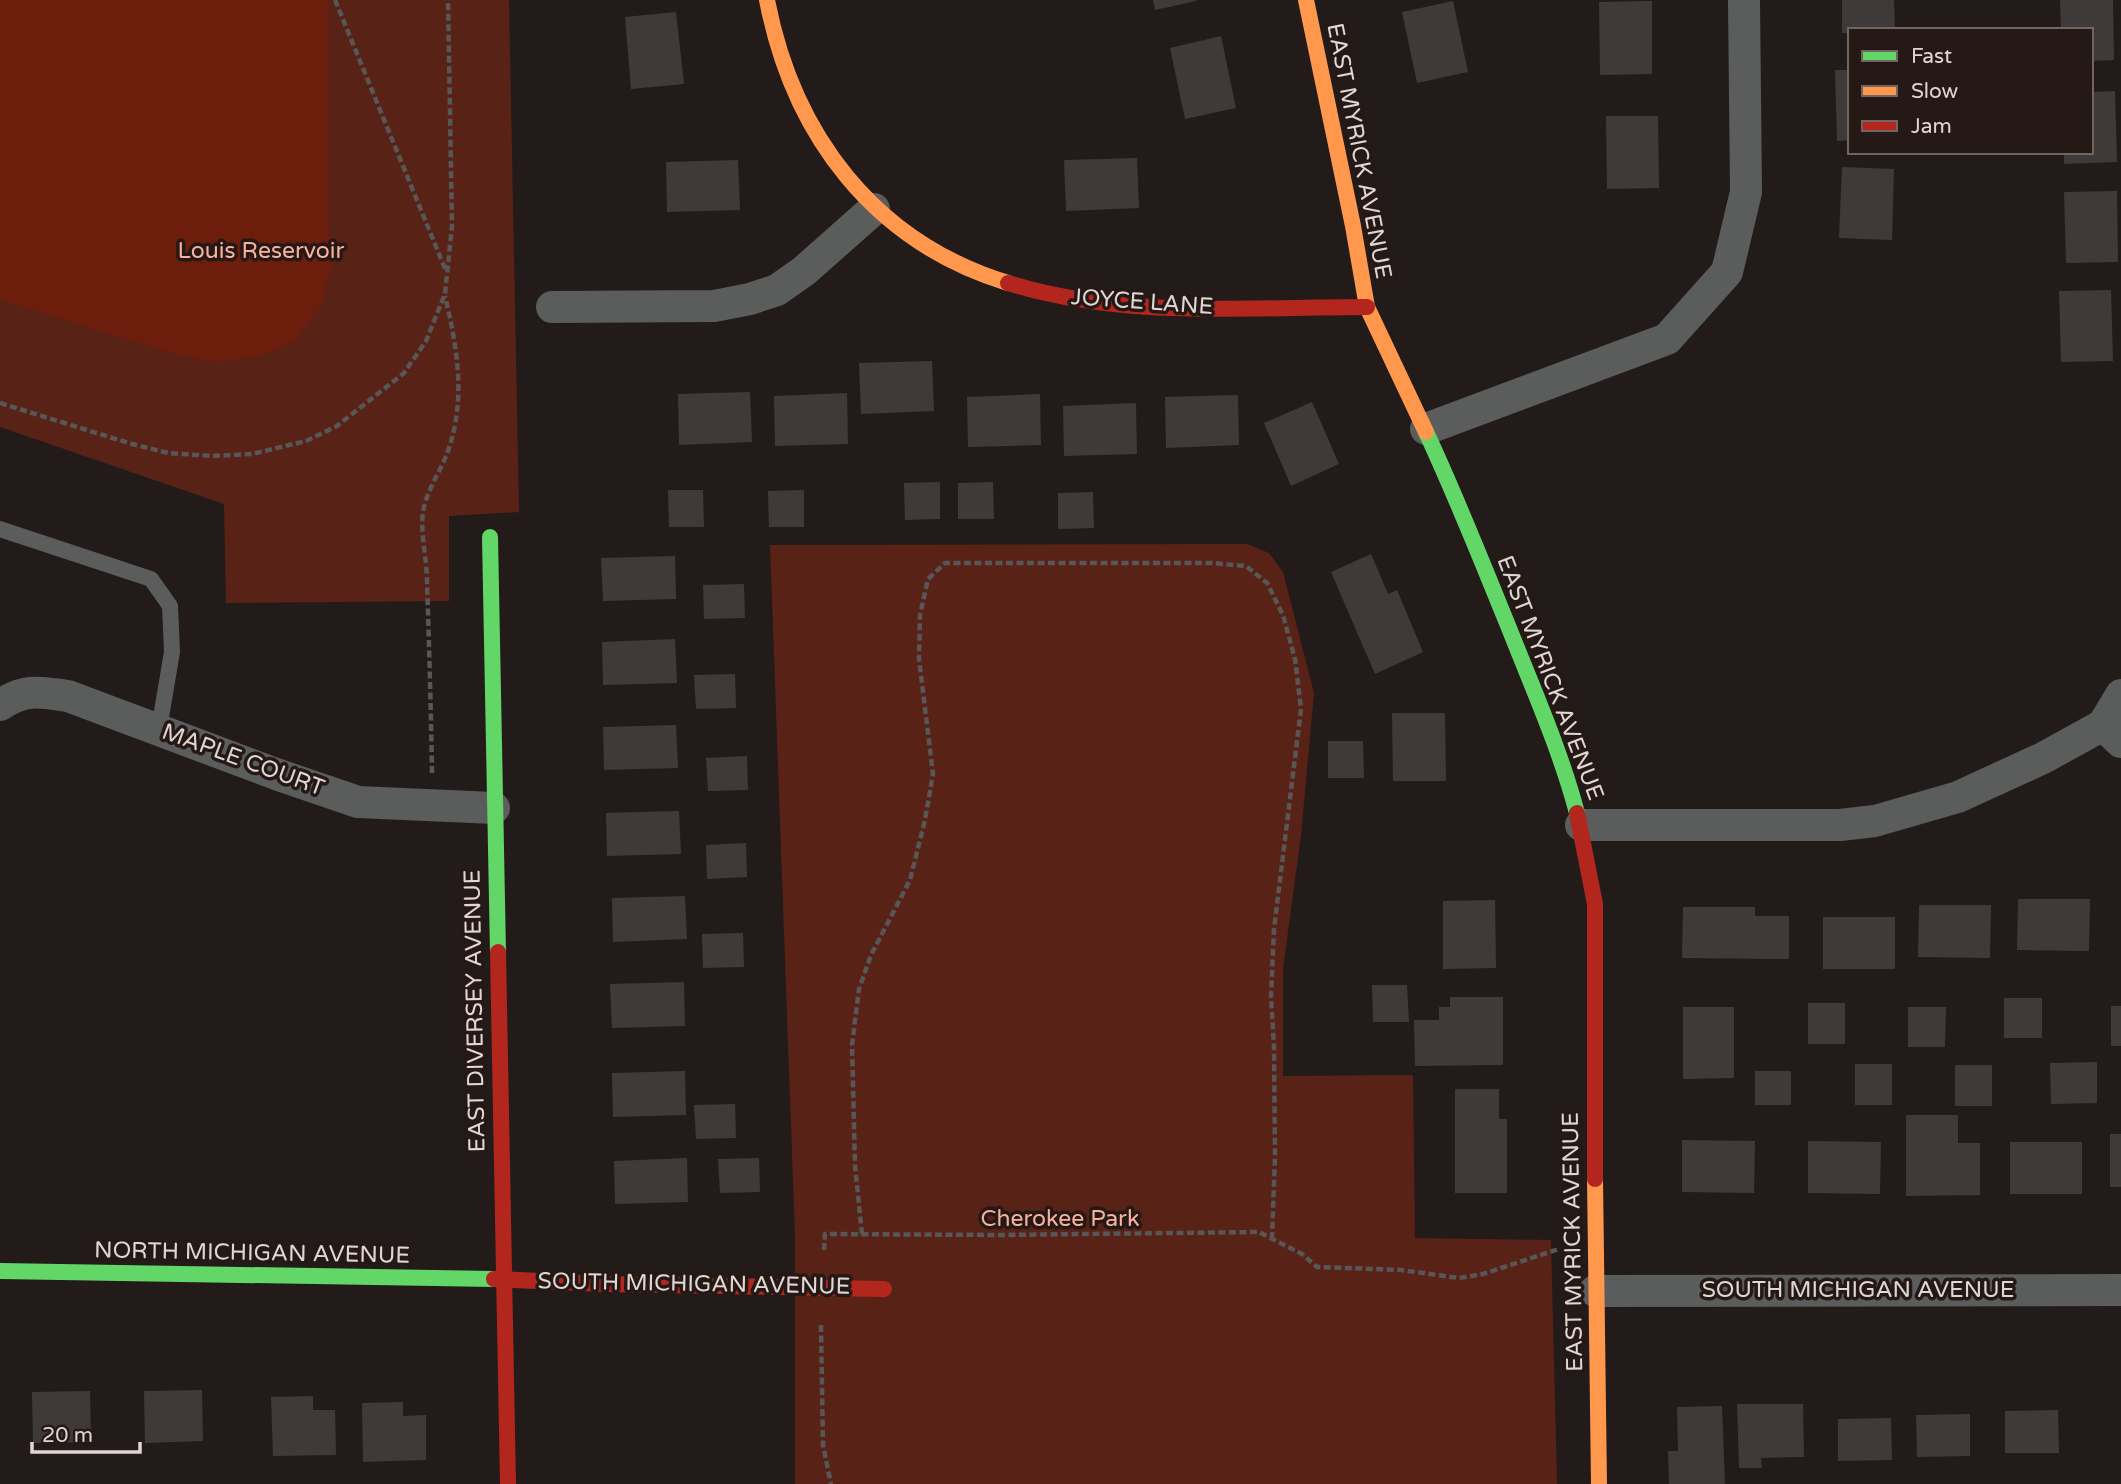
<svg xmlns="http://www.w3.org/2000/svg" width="2121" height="1484" viewBox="0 0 2121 1484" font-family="'Varela Round',sans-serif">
<rect width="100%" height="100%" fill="#221b1a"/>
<!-- green -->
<g fill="#582217">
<path d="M0,0H509L519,512L449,516V601L226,603L224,504L0,427Z"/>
<path d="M1247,544L1269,553L1283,572L1314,693L1301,835L1283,969V1076L1413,1075L1415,1238L1551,1240L1557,1484H795V1236L770,545Z"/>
</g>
<!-- water -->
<path fill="#6c1d0c" d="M0,0H328V215L331,265L321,306L293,342L257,357L216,362L175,354L0,300Z"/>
<!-- building -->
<g fill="#3f3a39">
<path d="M1153,0H1196V1L1155,10Z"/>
<path d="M1842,0H1894L1895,30H1850V33H1842Z"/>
<path d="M2060,0H2113L2114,60L2091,61V30H2061Z"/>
<path d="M1453,1L1468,72L1417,83L1402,12Z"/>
<path d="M1652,1V74L1600,75L1599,2Z"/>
<path d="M676,12L684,84L631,89L625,17Z"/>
<path d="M1221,36L1236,108L1185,119L1170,48Z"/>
<path d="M1835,70H1850V140L1837,141Z"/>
<path d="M2115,91L2117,162L2064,164V152H2091V92Z"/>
<path d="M1606,116H1658L1659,188L1607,189Z"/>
<path d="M1137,158L1139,208L1066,211L1064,160Z"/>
<path d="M738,160L740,210L667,212L666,162Z"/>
<path d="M1842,167L1894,169L1892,240L1839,238Z"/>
<path d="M2117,191L2118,262L2066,263L2064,192Z"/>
<path d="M2111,290L2113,361L2061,362L2059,291Z"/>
<path d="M932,361L934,411L861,414L859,363Z"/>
<path d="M750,392L752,442L679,445L678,394Z"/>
<path d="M847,393L848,444L775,446L774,396Z"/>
<path d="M1040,394L1041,445L968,447L967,397Z"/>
<path d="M1238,395L1239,445L1166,448L1165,397Z"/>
<path d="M1312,402L1339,464L1291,486L1264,423Z"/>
<path d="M1136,403L1137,454L1064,456L1063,406Z"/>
<path d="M940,482V519L905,520L904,483Z"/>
<path d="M993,482L994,519H958V483Z"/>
<path d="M668,490H703L704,527H669Z"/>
<path d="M804,490V527H769L768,491Z"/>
<path d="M1093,492L1094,528L1058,529V493Z"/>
<path d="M1371,554L1388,594L1397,590L1423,652L1375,674L1331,572Z"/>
<path d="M675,556L676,599L603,601L601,558Z"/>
<path d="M744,584L745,618L704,619L703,585Z"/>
<path d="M675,639L677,683L603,685L602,642Z"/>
<path d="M735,674L736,708L696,709L694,675Z"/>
<path d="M1392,713H1445L1446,781H1393Z"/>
<path d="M676,725L678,768L604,770L603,727Z"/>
<path d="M1328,741H1363L1364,778H1328Z"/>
<path d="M747,756L748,790L708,791L706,758Z"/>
<path d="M679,811L681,854L607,856L606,813Z"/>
<path d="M746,843L747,877L707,879L706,845Z"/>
<path d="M685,896L687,939L613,942L612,898Z"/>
<path d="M2018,899H2090L2089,951L2017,950Z"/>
<path d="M1495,900L1496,968L1443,969V901Z"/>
<path d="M1919,905H1991L1990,958L1918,957Z"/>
<path d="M1683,907H1755V916H1789V959L1682,958Z"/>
<rect x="1823" y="917" width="72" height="52"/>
<path d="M743,933L744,967L703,968L702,934Z"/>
<path d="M684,982L685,1026L612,1028L610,984Z"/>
<path d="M1372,985H1407L1409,1022H1373Z"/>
<path d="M1450,997H1503V1065L1415,1066L1414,1020H1439V1007H1450Z"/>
<rect x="2004" y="998" width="38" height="40"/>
<rect x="1808" y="1003" width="37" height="41"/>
<rect x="2111" y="1006" width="10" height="40"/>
<path d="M1683,1007H1734V1078L1683,1079Z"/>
<path d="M1908,1007H1946L1945,1047H1908Z"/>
<path d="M2097,1062V1103L2051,1104L2050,1063Z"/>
<rect x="1855" y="1064" width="37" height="41"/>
<rect x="1955" y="1065" width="37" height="41"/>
<path d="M685,1071L686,1115L613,1117L612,1073Z"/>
<rect x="1755" y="1071" width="36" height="34"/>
<path d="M1455,1089H1499V1119H1507V1193H1455Z"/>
<path d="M735,1104L736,1138L696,1139L694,1105Z"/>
<path d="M1906,1115H1958V1143H1980V1195L1906,1196Z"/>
<rect x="2110" y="1134" width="11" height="53"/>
<path d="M1682,1140L1755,1141L1754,1193L1682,1192Z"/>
<path d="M1808,1141L1881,1142L1880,1194L1808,1193Z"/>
<rect x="2010" y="1142" width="72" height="52"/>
<path d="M687,1158L688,1202L615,1204L614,1161Z"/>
<path d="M759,1158L760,1192L720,1193L718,1159Z"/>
<path d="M202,1390L203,1441L145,1443L144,1391Z"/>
<path d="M90,1391L91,1442L33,1443L32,1392Z"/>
<path d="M313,1396V1410H335L336,1455L273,1456L271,1397Z"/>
<path d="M403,1402V1416L426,1415V1460L363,1462L362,1403Z"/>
<path d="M1737,1404H1803L1804,1457L1761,1458L1762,1468H1739Z"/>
<path d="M1722,1406L1725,1484H1669L1668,1451H1678L1677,1407Z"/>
<path d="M2058,1410L2059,1453H2005V1411Z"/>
<path d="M1970,1414V1456L1917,1457L1916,1415Z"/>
<path d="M1891,1418L1892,1460L1838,1461V1419Z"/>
</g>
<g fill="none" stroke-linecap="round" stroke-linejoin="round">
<!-- path -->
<g stroke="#585656" stroke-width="4.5" stroke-dasharray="7 3.5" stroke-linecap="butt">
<path d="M335,0L446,271"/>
<path d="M0,403L132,444L168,453L212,456L252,454L306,441L337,426L404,373L426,341L445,294L452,226L448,0"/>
<path d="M432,773C431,709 429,645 427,581C427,559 420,534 423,512C427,488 442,470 449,448C466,397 457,347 445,296"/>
<path d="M862,1234L855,1166L852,1045L859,989L871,955L910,880L925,820L933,774L919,659L920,615L928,579L945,563H1212L1246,566L1267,583L1283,615L1295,659L1301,709L1274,929L1271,997L1274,1047L1275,1157L1272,1237"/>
<path d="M824,1250L825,1234L999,1235L1259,1232L1302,1254L1317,1267L1401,1270L1459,1278L1483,1274L1559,1249"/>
<path d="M821,1325L823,1445L831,1484"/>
</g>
<!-- lane -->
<path stroke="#5b5c5c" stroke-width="16" d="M0,529L151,579L170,606L172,652L159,729"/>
<!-- street -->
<g stroke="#5b5c5c" stroke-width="32">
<path d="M552,307L714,306L750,299L777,290L804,271L874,209"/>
<path d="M1426,429L1667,339L1727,272L1746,192L1744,0"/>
<path d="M0,705C26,688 39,692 68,696L276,774L358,802L494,808"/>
<path d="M2103,725L2121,695"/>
<path d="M1581,825H1840L1875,821L1958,797L2043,758L2103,725L2121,742"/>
<path d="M1595,1291L2121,1290"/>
</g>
<!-- fast -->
<g stroke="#63d668" stroke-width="16">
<path d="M1426,432C1456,496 1482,562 1509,628C1533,689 1560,749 1577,813"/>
<path d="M490,537L498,952"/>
<path d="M0,1271L494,1279"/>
</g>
<!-- slow -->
<g stroke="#ff974d" stroke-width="16">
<path d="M767,0C793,135 874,242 1008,283"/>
<path d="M1306,0L1353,226L1367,307L1426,432"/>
<path d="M1595,1179L1599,1484"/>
</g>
<!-- jam -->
<g stroke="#b3261e" stroke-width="16">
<path d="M1008,283C1124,319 1247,307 1367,307"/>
<path d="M1577,813L1595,904V1179"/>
<path d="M498,952L508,1484"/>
<path d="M494,1279L605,1284L884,1289"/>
</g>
</g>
<g text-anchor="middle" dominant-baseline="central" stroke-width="7" stroke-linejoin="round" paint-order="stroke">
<!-- street labels -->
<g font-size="23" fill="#e0d7d5" stroke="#251916">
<text transform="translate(1359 151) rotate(79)">EAST MYRICK AVENUE</text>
<text transform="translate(1142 302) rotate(4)">JOYCE LANE</text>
<text transform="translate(1550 678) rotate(69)">EAST MYRICK AVENUE</text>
<text transform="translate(243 760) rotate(20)">MAPLE COURT</text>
<text transform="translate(475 1011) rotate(-91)">EAST DIVERSEY AVENUE</text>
<text transform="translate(1573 1242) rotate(-91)">EAST MYRICK AVENUE</text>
<text transform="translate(252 1253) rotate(1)">NORTH MICHIGAN AVENUE</text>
<text transform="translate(694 1284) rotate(1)">SOUTH MICHIGAN AVENUE</text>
<text x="1858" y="1290">SOUTH MICHIGAN AVENUE</text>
</g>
<!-- park labels -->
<g font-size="23" fill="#fab09e" stroke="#251916">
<text x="261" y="251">Louis Reservoir</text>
<text x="1060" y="1219">Cherokee Park</text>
</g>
</g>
<!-- legend -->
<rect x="1848" y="28" width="245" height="126" fill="#251916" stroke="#706562" stroke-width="2"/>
<rect x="1862" y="51" width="35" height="10" fill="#63d668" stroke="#706562" stroke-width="2"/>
<text x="1911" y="63" font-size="21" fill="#e0d7d5">Fast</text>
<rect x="1862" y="86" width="35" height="10" fill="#ff974d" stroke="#706562" stroke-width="2"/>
<text x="1911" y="98" font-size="21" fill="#e0d7d5">Slow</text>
<rect x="1862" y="121" width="35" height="10" fill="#b3261e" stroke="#706562" stroke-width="2"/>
<text x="1911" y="133" font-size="21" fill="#e0d7d5">Jam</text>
<!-- scale -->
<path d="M32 1442v10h108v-10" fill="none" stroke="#e0d7d5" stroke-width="3.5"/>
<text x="42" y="1442" font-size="21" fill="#e0d7d5" stroke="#251916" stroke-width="5" paint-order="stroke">20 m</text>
</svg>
